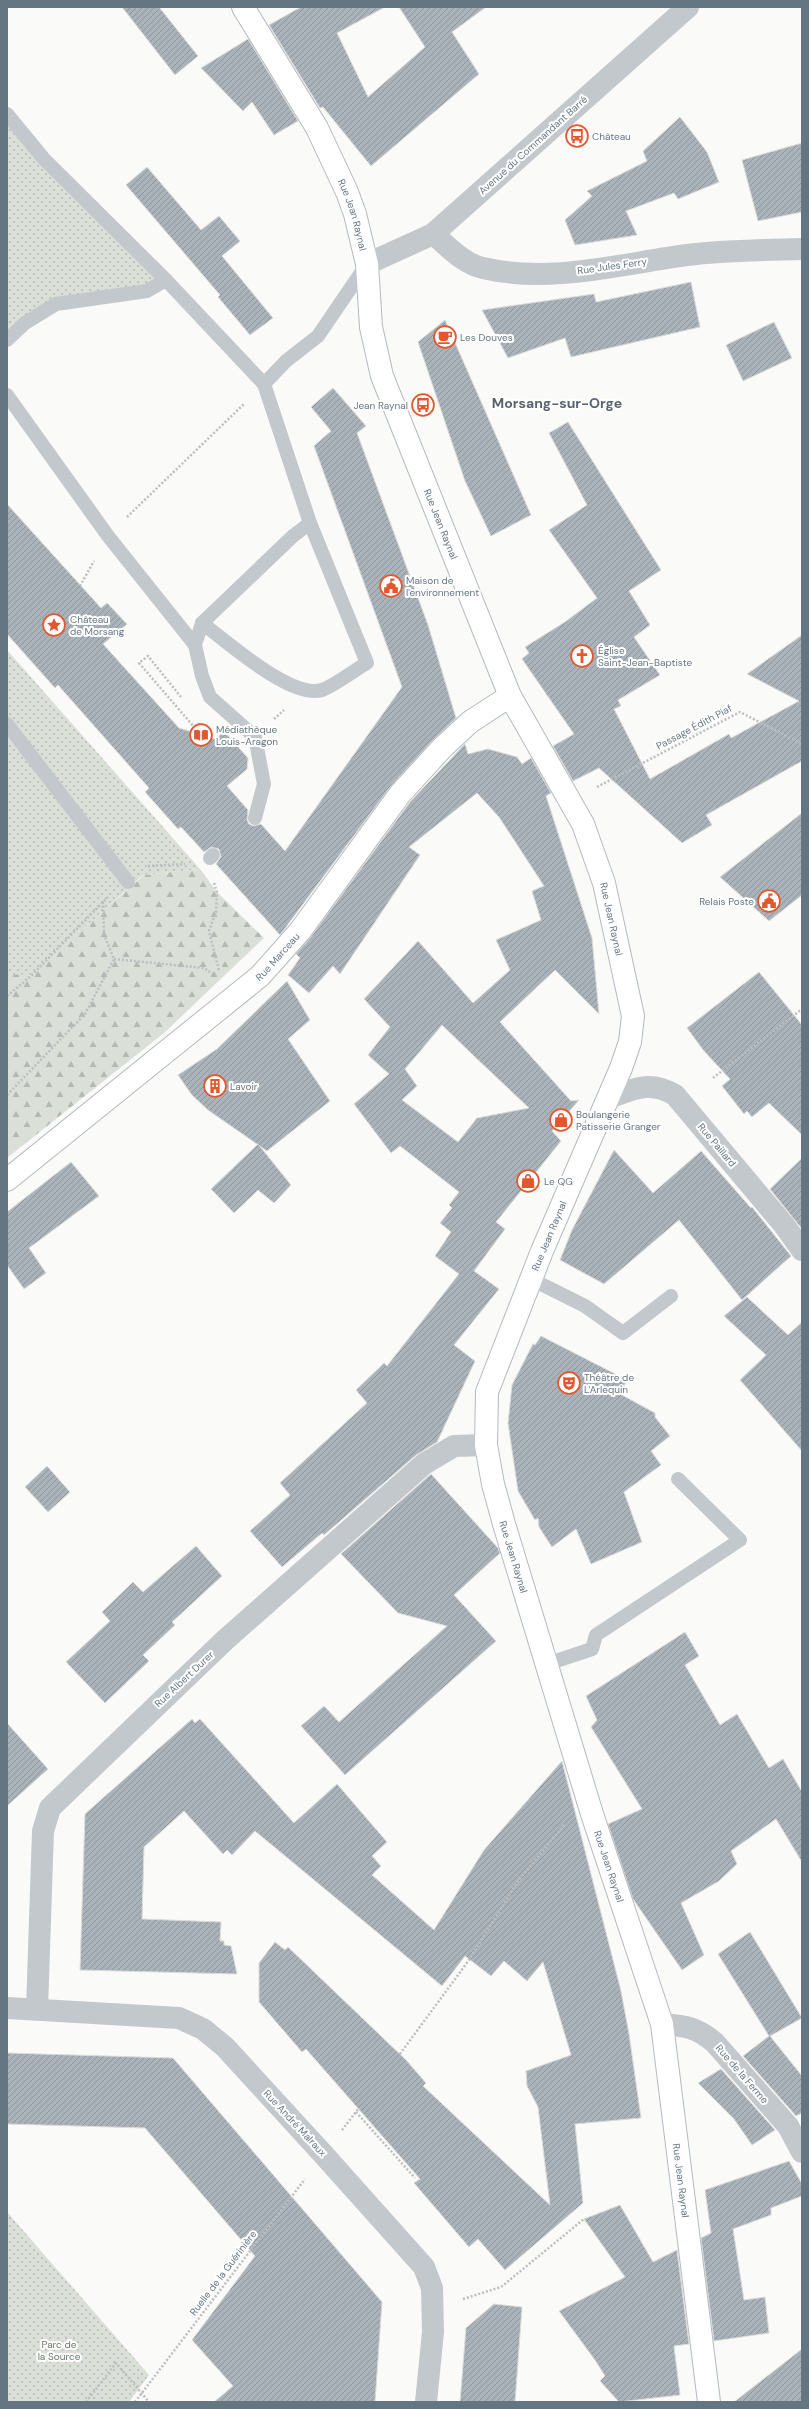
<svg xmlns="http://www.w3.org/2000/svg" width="809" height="2409" viewBox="0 0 809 2409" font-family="'DM Sans',sans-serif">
<defs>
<pattern id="grass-dots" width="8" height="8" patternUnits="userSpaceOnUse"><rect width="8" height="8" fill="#dadfd7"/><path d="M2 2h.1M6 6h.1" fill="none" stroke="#b4b9b4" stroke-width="1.8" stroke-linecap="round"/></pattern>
<pattern id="forest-firs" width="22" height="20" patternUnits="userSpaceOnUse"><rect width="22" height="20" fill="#dadfd7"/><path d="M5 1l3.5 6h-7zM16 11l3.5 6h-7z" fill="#b4b9b4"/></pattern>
<pattern id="building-hatch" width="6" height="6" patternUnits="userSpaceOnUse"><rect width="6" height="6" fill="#aab3b9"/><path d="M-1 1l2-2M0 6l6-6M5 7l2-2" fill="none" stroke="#8e969c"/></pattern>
</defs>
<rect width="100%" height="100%" fill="#fafaf8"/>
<!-- grass -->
<g fill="url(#grass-dots)">
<path d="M7,114L166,280L147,291L56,304L7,340Z"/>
<path d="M7,650L200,869L143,875L32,975H7Z"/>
<path d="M7,2212L149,2375L129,2402H7Z"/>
</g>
<!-- forest -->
<path fill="url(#forest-firs)" d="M200,869L217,892L264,938L164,1033L7,1158V975L32,974L144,875Z"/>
<!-- building -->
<g fill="url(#building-hatch)" stroke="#dcdcda" fill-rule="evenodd">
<path d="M122,7H159L198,56L175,75Z"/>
<path d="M301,7H385L337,33L368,97L425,47L399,7H486L452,32L479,74L371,166L323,107L320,108L269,25Z"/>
<path d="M248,39L298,121L274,135L252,102L243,111L201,68Z"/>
<path d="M680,117L707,152L719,182L678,199L674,193L626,211L637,235L575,245L565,220L592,196L587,191L647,161L643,151Z"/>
<path d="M802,143V212L758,221L742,160Z"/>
<path d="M147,167L201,230L219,216L240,241L222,256L273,318L250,335L218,297L220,295L126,185Z"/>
<path d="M691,282L700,327L571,357L565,338L508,358L482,310L594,294L596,302Z"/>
<path d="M445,320L531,515L491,536L465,481L418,342Z"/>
<path d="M774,322L792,358L743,381L726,345Z"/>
<path d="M333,388L366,426L357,433L428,625L456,718L433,740L390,787L280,935L216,864L221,857L219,849L211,847L204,852L181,827L178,829L145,792L149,788L58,685L55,688L7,634V504L101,608L107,603L127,624L103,644L179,728L216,739L224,731L248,758L247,769L227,786L248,810L247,820L249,824L253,826L261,824L285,851L402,687L314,446L331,431L311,407Z"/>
<path d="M568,422L661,570L629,591L650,625L634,637L660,675L618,700L621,706L614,709L650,779L729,734L731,738L799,701L747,674L802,635V761L706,815L712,825L682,843L599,768L573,781L553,746L574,734L522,659L529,653L525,647L565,622L597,598L549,530L587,505L549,433Z"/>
<path d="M465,744L468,754L488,749L517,757L522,764L531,758L551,793L546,796L592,938L599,1014L555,970L500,1022L571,1101L579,1100L552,1131L561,1141L496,1222L505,1229L474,1271L499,1289L454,1345L475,1361L437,1442L416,1455L324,1535L322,1533L282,1567L250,1531L290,1495L280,1483L367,1403L356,1390L384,1363L387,1366L459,1274L435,1256L451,1232L440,1223L452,1208L449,1205L459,1192L400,1146L391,1153L354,1104L389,1074L368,1055L390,1027L364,999L418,941L473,1003L510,970L496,940L541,920L532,891L544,886L499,817L477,793L409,847L420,855L340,974L333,966L309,993L288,975L300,958L296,954L310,938L410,802ZM442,1025L474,1056L529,1108L477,1118L458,1142L402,1100L417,1086L405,1069Z"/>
<path d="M802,813V895L769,921L720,877Z"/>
<path d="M759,972L802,1025V1135L769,1103L752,1117L747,1111L744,1114L722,1086L730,1079L704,1051L687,1028Z"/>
<path d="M287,981L310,1020L288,1039L330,1101L267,1151L208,1110L192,1095L178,1075L217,1049Z"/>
<path d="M258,1144L291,1185L274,1203L258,1190L234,1213L211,1189Z"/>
<path d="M614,1150L653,1193L701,1151L751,1208L752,1207L791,1256L742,1300L679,1220L604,1284L560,1260L572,1230Z"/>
<path d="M802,1158V1229L770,1189Z"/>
<path d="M71,1162L99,1196L29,1248L46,1273L24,1289L7,1265V1212Z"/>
<path d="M747,1297L788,1335L802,1322V1451L740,1380L766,1355L724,1316Z"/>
<path d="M541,1336L627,1380L620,1394L655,1413V1417L670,1436L651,1451L661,1465L624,1492L642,1542L591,1564L576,1529L552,1547L539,1527L538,1518L535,1520L518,1491L508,1423L512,1385L533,1344L535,1345Z"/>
<path d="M47,1466L70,1492L48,1512L25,1487Z"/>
<path d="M431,1474L498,1548L500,1553L454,1595L496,1641L345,1775L301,1726L324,1706L339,1722L447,1626L398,1613L341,1554Z"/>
<path d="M196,1546L222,1576L172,1622L175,1625L143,1655L149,1661L105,1703L66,1662L110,1621L102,1612L133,1582L143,1592Z"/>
<path d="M685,1632L699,1656L685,1665L720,1725L737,1714L769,1768L783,1759L802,1792V1862L776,1819L731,1851L737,1864L719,1881L681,1903L704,1955L682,1970L633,1899L608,1824L642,1809L591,1727L597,1720L586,1696Z"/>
<path d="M192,1719L195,1723L200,1719L294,1823L337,1784L387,1842L372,1856L381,1866L372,1875L434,1930L484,1850L562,1761L621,1991L629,2034L641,2118L575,2124L583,2203L505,2270L478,2239L469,2247L414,2183L420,2179L306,2049L302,2052L259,2002V1963L275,1942L285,1950L288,1947L406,2060L426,2083L423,2086L550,2205L538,2107L527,2086L526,2071L571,2055L543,1962L527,1981L504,1961L491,1976L465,1956L442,1986L255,1831L232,1855L227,1850L223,1854L184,1811L144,1847L142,1919L221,1922L220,1941H224V1945L231,1946L237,1974L80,1970L85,1814Z"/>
<path d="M7,1723L48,1769L7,1806Z"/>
<path d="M750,1932L802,2018L770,2036L802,2076V2113L796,2116L743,2056L769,2036L718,1954Z"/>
<path d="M7,2053L173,2058L382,2302L375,2402H214L233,2386L192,2340L255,2256L145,2128L7,2124Z"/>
<path d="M721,2069L775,2130L752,2145L734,2119L698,2083Z"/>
<path d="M789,2161L802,2184V2196L771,2208V2215L733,2229L744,2300L765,2297L769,2333L714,2341L701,2238L711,2233L705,2190Z"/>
<path d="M620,2205L653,2262L677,2250L689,2344L674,2346L680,2395L619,2402L600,2381L605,2376L595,2360L559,2311L625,2277L584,2219Z"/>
<path d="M494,2304L522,2307L515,2402H460L466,2328Z"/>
<path d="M802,2349V2402H734Z"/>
</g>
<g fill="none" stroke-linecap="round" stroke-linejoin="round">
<!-- secondary casing -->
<g stroke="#b3babf" stroke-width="24">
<g id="secondary">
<path id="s1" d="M243,7L317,128L347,192L355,214L367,264L371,327L382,376L510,696L583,824L604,883L633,1016L630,1042L621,1068L542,1251L487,1392L486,1445L493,1484L504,1524L592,1814L662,2024L709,2402"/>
<path id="s2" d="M7,1180L260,976L300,931L400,794L442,748L470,722L510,696"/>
</g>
</g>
<!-- path -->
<g stroke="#bbbfc2" stroke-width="2.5" stroke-dasharray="2 2" stroke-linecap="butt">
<path d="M127,517L244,404"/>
<path d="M80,586L94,561"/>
<path d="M181,697L148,656L139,663L201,735"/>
<path d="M274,719L284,710"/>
<path d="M199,723L201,734"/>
<path d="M597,787L740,712L802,744"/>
<path d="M148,866L185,864"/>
<path d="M214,883L217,892L216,912L209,931L219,971"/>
<path d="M114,959L204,968L213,974"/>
<path d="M7,996L32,975L108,897"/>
<path d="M713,1078L802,1009"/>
<path d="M7,1095L85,1014L114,959L104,935L103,901"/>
<path d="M400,2054L469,1960L518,1881L564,1825"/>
<path d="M356,2112L415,2178"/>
<path d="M342,2130L359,2108"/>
<path d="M463,2299L501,2287L584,2219"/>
<path d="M86,2402L116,2363L149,2402"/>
<path d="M135,2402L305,2179"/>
</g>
<!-- lane -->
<g stroke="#c3c8cc" stroke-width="14">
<path d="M7,114L44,159L166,280L264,384"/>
<path d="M7,340L25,323L56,304L147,291L166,280"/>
<path d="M7,395L108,536L195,645"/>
<path d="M202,623C226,641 292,700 322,690C337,684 353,671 367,663L310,523L264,384L286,361L318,336L367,264"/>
<path d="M7,724L128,882"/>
<path d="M255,818L264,784L255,737L210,697L202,676L195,645L202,623L293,536L310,523"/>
<path d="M210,858L213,855"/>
<path d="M531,1279L585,1306L623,1333L671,1296"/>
<path d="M547,1664L592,1649L596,1635L740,1540L678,1479"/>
</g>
<!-- street -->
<g stroke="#c3c8cc" stroke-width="22">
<path d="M433,234C448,246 463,264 483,268C550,284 620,264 687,255C725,250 764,250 802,249"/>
<path d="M367,264L433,234L688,7"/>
<path d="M609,1098C634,1089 650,1080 675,1095L784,1225L802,1250"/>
<path d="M7,2008L179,2018L203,2029L225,2047L323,2154L424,2267L432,2288L433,2332L426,2402"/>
<path d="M37,2009L43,1831L50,1808L224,1641L424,1464L454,1446L486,1445"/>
<path d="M662,2024C685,2026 697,2027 715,2043L788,2126L802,2152"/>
</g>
<!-- secondary -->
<use href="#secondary" stroke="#fff" stroke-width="22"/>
</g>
<!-- icons -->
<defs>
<g id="bus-ring" transform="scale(1.15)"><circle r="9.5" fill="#fff" stroke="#e4572e" stroke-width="1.5"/><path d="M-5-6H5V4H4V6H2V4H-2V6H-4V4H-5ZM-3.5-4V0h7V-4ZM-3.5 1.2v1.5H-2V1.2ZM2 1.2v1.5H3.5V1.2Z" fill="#e4572e"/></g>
<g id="cafe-ring" transform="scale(1.15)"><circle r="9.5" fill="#fff" stroke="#e4572e" stroke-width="1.5"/><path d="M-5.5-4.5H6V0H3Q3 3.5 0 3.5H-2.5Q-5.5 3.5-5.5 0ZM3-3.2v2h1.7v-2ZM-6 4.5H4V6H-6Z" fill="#e4572e"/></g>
<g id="civic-ring" transform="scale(1.15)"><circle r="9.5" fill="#fff" stroke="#e4572e" stroke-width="1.5"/><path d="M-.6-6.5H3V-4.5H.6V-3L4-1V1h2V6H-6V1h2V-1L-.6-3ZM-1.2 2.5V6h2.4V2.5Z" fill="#e4572e"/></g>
<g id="sight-ring" transform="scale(1.15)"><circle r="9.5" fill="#fff" stroke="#e4572e" stroke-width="1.5"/><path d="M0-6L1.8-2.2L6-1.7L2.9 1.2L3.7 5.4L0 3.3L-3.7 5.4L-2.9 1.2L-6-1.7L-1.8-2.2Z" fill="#e4572e"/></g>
<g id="church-ring" transform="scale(1.15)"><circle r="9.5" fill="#fff" stroke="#e4572e" stroke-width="1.5"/><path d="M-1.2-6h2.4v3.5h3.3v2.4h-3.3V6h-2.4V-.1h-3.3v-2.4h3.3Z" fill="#e4572e"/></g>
<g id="library-ring" transform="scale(1.15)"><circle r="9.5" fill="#fff" stroke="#e4572e" stroke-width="1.5"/><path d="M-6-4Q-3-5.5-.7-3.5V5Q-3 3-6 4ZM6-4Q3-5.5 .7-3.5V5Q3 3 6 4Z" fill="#e4572e"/></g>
<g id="building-ring" transform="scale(1.15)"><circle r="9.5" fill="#fff" stroke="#e4572e" stroke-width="1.5"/><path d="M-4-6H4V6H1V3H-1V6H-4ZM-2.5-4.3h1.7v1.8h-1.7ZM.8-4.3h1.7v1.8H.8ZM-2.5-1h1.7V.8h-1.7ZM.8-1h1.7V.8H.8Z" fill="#e4572e"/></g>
<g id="shop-ring" transform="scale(1.15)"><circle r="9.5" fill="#fff" stroke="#e4572e" stroke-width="1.5"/><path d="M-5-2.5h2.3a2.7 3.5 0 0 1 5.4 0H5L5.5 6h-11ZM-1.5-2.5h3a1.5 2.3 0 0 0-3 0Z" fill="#e4572e"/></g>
<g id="theatre-ring" transform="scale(1.15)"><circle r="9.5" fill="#fff" stroke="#e4572e" stroke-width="1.5"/><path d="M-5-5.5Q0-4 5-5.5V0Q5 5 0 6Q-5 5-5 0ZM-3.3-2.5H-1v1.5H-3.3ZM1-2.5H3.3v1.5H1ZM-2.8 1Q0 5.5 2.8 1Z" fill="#e4572e"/></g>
</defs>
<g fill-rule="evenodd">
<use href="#bus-ring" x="577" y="136"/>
<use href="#cafe-ring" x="445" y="337"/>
<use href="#bus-ring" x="423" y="405"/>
<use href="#civic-ring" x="391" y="586"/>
<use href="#sight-ring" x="54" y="625"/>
<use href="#church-ring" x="582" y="656"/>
<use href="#library-ring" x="201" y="735"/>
<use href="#civic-ring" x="769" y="901"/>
<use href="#building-ring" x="215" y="1086"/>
<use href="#shop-ring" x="561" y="1120"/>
<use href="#shop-ring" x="528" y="1181"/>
<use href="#theatre-ring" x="569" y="1383"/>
</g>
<g text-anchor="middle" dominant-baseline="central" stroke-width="4" stroke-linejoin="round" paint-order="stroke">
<!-- poi labels -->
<g font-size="10" fill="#657683" stroke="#fff" text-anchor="start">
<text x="592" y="136">Château</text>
<text x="460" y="337">Les Douves</text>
<text x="408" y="405" text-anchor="end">Jean Raynal</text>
<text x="406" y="580">Maison de<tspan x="406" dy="12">l'environnement</tspan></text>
<text x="70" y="619">Château<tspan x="70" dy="12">de Morsang</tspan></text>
<text x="598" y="650">Église<tspan x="598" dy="12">Saint-Jean-Baptiste</tspan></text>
<text x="216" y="729">Médiathèque<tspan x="216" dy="12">Louis-Aragon</tspan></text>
<text x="754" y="901" text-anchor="end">Relais Poste</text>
<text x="230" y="1086">Lavoir</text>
<text x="576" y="1114">Boulangerie<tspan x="576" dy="12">Patisserie Granger</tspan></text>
<text x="544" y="1181">Le QG</text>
<text x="584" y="1377">Théâtre de<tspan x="584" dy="12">L'Arlequin</tspan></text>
</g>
<!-- street labels -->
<g font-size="10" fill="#657683" stroke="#fff">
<text transform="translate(533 145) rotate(-42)">Avenue du Commandant Barré</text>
<text stroke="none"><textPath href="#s1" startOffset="236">Rue Jean Raynal</textPath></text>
<text transform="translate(612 266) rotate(-8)">Rue Jules Ferry</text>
<text stroke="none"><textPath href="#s1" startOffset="560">Rue Jean Raynal</textPath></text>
<text transform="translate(694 727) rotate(-28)">Passage Édith Piaf</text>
<text stroke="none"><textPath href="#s1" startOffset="992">Rue Jean Raynal</textPath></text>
<text stroke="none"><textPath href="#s2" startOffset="351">Rue Marceau</textPath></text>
<text transform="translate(717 1145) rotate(50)">Rue Paillard</text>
<text transform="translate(549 1236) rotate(-67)">Rue Jean Raynal</text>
<text stroke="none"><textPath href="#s1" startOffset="1664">Rue Jean Raynal</textPath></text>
<text transform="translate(184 1679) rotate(-43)">Rue Albert Durer</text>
<text stroke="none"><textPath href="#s1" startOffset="1988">Rue Jean Raynal</textPath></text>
<text transform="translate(742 2074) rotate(49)">Rue de la Ferme</text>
<text transform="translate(295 2123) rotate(47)">Rue André Malraux</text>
<text stroke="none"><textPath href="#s1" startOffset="2312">Rue Jean Raynal</textPath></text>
<text transform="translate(223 2273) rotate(-53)">Ruelle de la Guérinière</text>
</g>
<!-- park labels -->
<g font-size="10" fill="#687a64" stroke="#fff">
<text x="59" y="2344">Parc de<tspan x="59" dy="12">la Source</tspan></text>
</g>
<!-- district labels -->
<g font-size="14" font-weight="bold" fill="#57646e" stroke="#fff">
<text x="557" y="403">Morsang-sur-Orge</text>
</g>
</g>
<!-- border -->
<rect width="809" height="2409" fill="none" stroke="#657683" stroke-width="16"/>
</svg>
